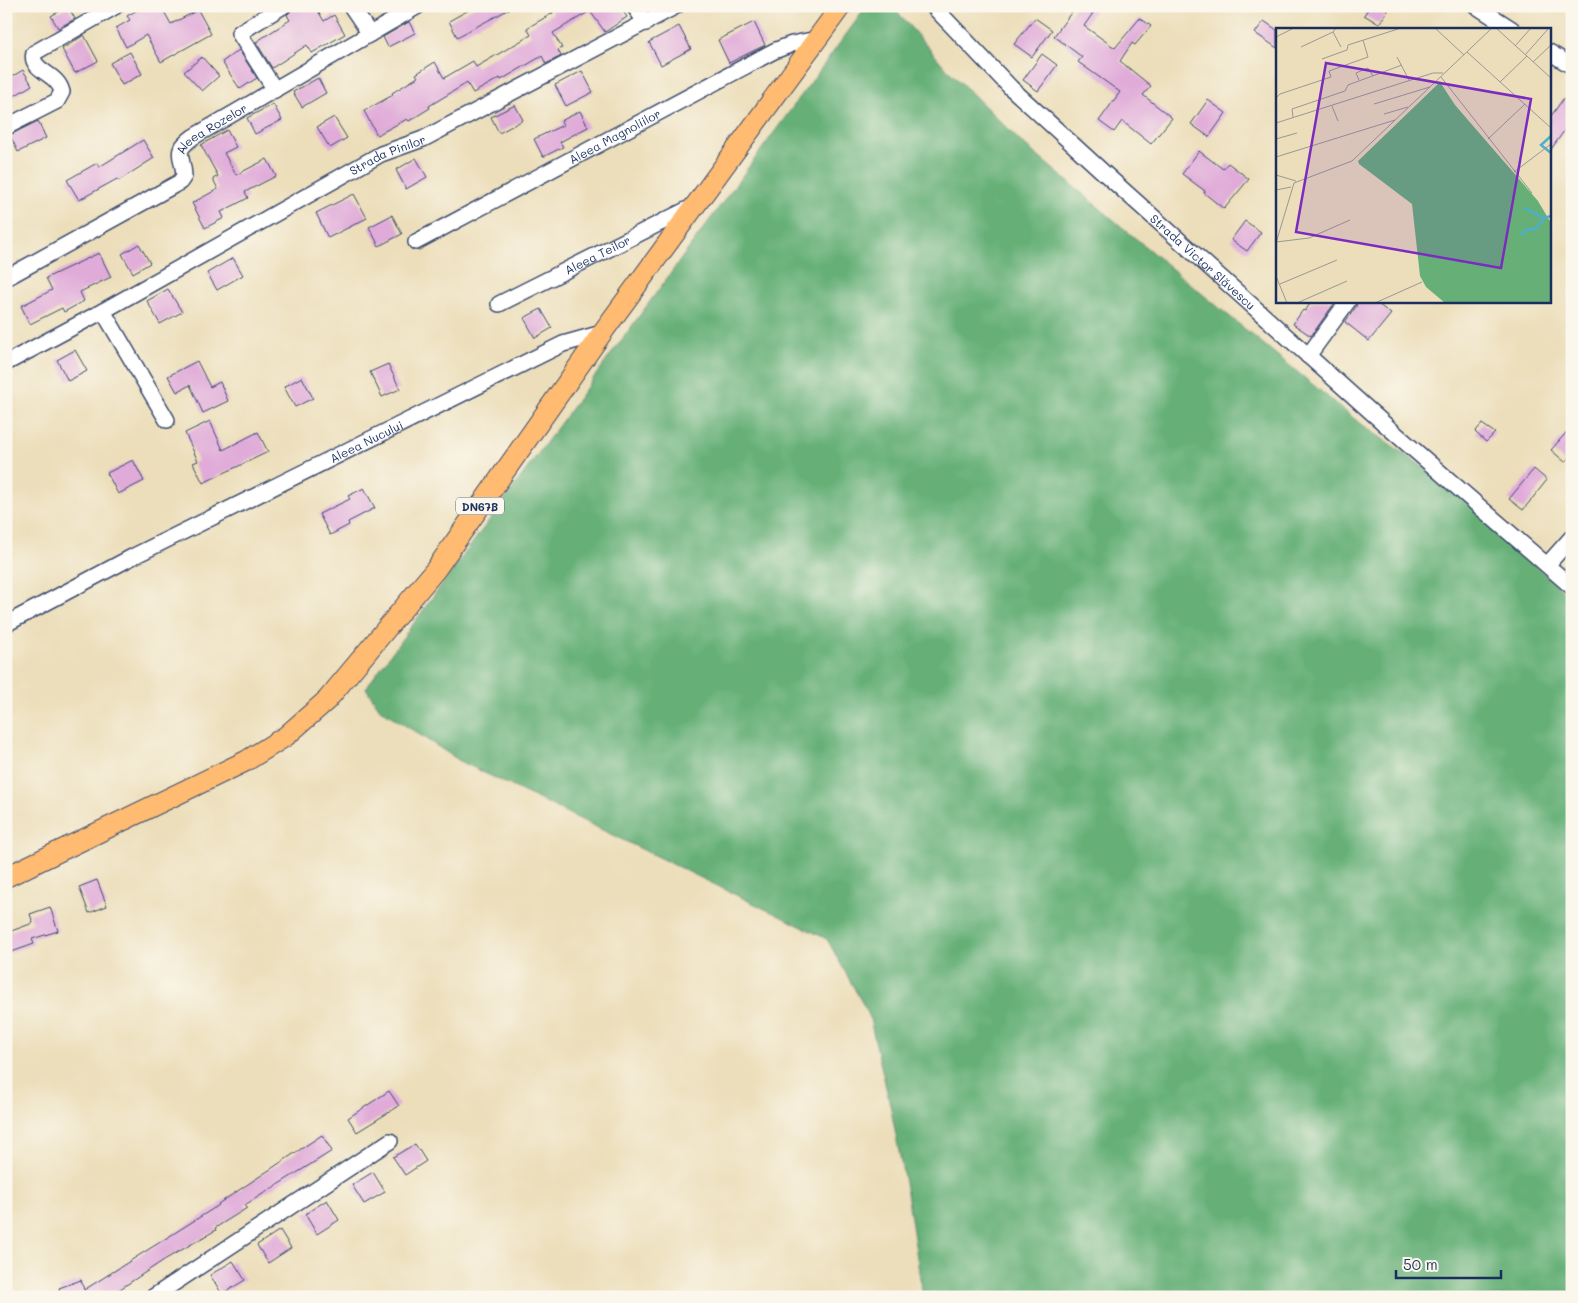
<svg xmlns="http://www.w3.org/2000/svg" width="1578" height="1303" viewBox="0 0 1578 1303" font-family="Mali,sans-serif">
<rect width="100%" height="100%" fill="#fbf7ec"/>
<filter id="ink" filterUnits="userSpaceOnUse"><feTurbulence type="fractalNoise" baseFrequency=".02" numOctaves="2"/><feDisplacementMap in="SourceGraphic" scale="10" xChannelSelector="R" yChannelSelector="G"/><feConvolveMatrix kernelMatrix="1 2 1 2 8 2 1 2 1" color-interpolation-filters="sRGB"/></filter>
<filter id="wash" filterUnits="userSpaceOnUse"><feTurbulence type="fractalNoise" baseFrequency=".0096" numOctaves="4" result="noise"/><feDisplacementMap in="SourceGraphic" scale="20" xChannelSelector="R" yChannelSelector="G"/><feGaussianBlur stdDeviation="1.12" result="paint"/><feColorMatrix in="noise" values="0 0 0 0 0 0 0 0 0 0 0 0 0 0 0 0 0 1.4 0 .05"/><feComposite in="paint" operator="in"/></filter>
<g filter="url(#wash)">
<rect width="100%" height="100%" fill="#ecdeba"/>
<!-- forest -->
<path fill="#66b078" stroke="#40706b" d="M867,6H892L945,67L1022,143L1184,279L1357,421L1453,488L1539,569L1572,598V1297H923L908,1199L890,1104L869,1015L827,939L460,761L380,709L366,688Z"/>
<g id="blocks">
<!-- building -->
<g fill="#e0abd9">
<path d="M68,6L75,19L58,28L51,16Z"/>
<path d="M144,6H161L171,24L198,10L211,34L161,62L146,35L126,47L116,28L130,20L127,16Z"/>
<path d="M292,6H315L324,21L334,15L345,34L312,53L307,45L272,68L256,42L290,20L287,15L291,11Z"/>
<path d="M476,6H515L457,37L449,21Z"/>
<path d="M549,6H619L627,17L605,32L590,11L553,33L562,48L558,50L561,56L546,64L542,56L501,80L500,78L473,93L467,83L429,106L430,108L409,121L407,119L377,135L364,111L393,95L392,93L418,77L416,74L435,62L444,78L473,61L476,67L531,35L527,28L553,13Z"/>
<path d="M1076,6H1098L1084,26L1115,48L1140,18L1151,26L1135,45L1132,43L1120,61L1151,86L1143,95L1172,118L1151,144L1122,121L1114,132L1099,121L1120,92L1078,62L1082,57L1054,36Z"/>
<path d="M1370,6H1391L1379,24L1364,15Z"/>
<path d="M1035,18L1052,30L1032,57L1014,44Z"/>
<path d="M1264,21L1277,30V48L1255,33Z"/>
<path d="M409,22L415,33L388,47L383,37Z"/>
<path d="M754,22L765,45L729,63L718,40Z"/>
<path d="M679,26L691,49L661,65L649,42Z"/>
<path d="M84,35L98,61L75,73L62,49Z"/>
<path d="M239,50L257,78L240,89L222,62Z"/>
<path d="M130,52L142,74L122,85L110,63Z"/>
<path d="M1042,54L1057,65L1038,91L1023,80Z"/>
<path d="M202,57L219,76L202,91L184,72Z"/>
<path d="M23,70L32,85L6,101V80Z"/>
<path d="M582,71L593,92L566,106L555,85Z"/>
<path d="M318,78L326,93L302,107L293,92Z"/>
<path d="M1563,99L1572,106V120L1549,152V119Z"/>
<path d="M1208,100L1226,113L1209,137L1191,124Z"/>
<path d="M273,104L282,120L255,134L247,118Z"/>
<path d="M515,105L523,120L499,133L491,117Z"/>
<path d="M580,111L588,127L560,142L563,147L543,157L534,139L563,125L561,121Z"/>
<path d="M334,117L347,138L330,148L317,127Z"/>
<path d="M38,121L46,138L18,152L10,135Z"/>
<path d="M227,130L236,147L224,153L236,175L267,159L276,176L245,192L248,198L221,212L224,218L205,228L192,203L218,189L213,179L218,176L201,145Z"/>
<path d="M143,140L154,158L118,181L117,179L79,200L67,180L97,163L99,167Z"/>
<path d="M1199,151L1223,169L1228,163L1249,179L1224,209L1204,193L1205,191L1182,174Z"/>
<path d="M416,158L427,177L406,189L396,170Z"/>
<path d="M354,194L367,218L328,238L316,213Z"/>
<path d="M392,215L402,234L379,246L369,227Z"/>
<path d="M1245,221L1261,232L1247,251L1231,240Z"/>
<path d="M139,244L150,263L133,273L122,254Z"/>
<path d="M99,253L111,277L80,292L84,301L64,312L62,308L30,324L21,306L52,290L46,278Z"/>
<path d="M233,258L243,275L217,290L207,273Z"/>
<path d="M168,289L182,312L160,324L147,301Z"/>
<path d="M1312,301H1336L1311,336L1293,324L1303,310L1305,311Z"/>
<path d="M1357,301H1374L1391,314L1369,341L1345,322L1356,307Z"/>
<path d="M541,309L552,328L535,338L524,318Z"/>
<path d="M75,350L87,371L68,381L57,360Z"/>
<path d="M197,361L210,387L220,382L228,401L203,413L190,385L177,392L168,376Z"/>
<path d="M388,364L400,389L382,397L370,372Z"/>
<path d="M302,377L313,398L295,407L284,387Z"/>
<path d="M210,421L223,450L258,432L268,452L203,483L193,463L198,461L185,433Z"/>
<path d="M1482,424L1495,433L1486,442L1475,432Z"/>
<path d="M1572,426V454L1565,462L1551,450Z"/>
<path d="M133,460L144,481L118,494L107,473Z"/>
<path d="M1534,469L1547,480L1523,510L1509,499Z"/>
<path d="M364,488L375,508L348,522L349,525L330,535L319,514L350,499L348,496Z"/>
<path d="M97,880L107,906L89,913L79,887Z"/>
<path d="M50,907L58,931L32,939L34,944L6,954V933L33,923L30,914Z"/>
<path d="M389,1091L399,1106L357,1132L348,1118Z"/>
<path d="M322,1135L332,1151L245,1205L247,1208L215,1228L216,1230L164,1260L108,1297H62L59,1288L81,1280L84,1290L219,1205L218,1204Z"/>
<path d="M415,1144L426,1161L405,1175L393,1157Z"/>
<path d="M373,1172L385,1192L364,1204L352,1185Z"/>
<path d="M327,1200L339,1220L317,1234L305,1214Z"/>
<path d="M280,1230L291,1248L268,1263L257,1245Z"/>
<path d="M233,1261L245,1280L222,1294L210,1275Z"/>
</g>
</g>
</g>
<g filter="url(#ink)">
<use href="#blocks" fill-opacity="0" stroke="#3a496c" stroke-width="1"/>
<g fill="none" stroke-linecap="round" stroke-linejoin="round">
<!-- minor casing -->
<g stroke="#3a496c" stroke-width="18">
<g id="minor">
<path d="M351,6L370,34"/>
<path d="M634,6L646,23"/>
<path id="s1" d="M933,6L1011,88L1103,172L1389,428L1572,587"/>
<path d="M1476,6L1512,29"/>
<path d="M1549,52L1572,66"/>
<path d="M275,90L239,33L283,6"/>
<path d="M6,127L57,101L62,92C61,88 59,84 56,81C48,72 30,67 34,53L116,6"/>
<path id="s2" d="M416,242L774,51L792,44L817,39"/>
<path id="s3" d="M6,278L180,182L184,176C183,154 172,153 193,137L418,6"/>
<path id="s4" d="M499,304L694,206"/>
<path d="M103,311L167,420"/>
<path d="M1308,356L1348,301"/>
<path id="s5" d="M6,363L103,311L381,154L423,139L676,6"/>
<path d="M1547,565L1572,537"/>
<path id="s6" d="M6,624L132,557L563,344L602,333"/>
<path d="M153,1297L390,1141"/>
</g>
</g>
<!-- major casing -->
<g stroke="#3a496c" stroke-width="22">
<path id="major" d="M6,877L246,761L286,736L327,700L436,569L602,333L841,6"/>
</g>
<!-- minor -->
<use href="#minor" stroke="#fff" stroke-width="15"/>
<!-- major -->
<use href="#major" stroke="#febb71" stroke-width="20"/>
</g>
</g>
<g text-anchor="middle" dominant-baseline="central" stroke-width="4" stroke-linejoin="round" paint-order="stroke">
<!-- shield labels -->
<rect fill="#fbf7ec" stroke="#5e6b89" stroke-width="1" x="456" y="497.5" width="48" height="17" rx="4"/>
<g font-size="11" font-weight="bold" fill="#1b2f5e">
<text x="480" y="506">DN67B</text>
</g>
<!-- street labels -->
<g font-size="12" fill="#1b2f5e" stroke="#fbf7ec">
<text stroke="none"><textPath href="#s3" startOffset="270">Aleea Rozelor</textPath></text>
<text stroke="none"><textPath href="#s2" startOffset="225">Aleea Magnoliilor</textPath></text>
<text stroke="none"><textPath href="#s5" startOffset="435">Strada Pinilor</textPath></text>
<text stroke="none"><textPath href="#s4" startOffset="110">Aleea Teilor</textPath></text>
<text stroke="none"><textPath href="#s1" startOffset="372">Strada Victor Slăvescu</textPath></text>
<text stroke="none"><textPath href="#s6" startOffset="404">Aleea Nucului</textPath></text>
</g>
</g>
<!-- overview -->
<g transform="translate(1276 28)">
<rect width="275" height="275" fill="#ecdeba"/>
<path d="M164,54L179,77L262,173L275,195V275H169L150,259L144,248L136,176L83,136L82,133Z" fill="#66b078"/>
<path fill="none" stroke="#4dafcc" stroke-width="2.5" d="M275,108L265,117L275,125M248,180L268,190L275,188M245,208L250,202L259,201L268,190"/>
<path fill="none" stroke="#989895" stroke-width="1" d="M60,0L57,4L65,19M159,0L188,27M220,0L275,50M0,9L16,1M239,18L255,0M25,19L57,4M191,24L275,100M249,27L273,0M121,29L133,52M46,31L71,22L72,17L125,0M257,34L275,17M165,49L256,165M83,52L80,45L92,40L97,48M224,54L251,28M0,70L4,66L55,49L53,43L92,29L87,12M98,76L154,59M56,78L62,93M108,86L132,79M17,89L16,81L69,63L72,57L126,37M0,95L157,45H167M0,111L21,105M212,111L249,76M0,129L119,92M238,144L275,116M0,147L20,153M0,162L15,159M0,214L33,210L74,192M0,215L18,155L76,133L216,0M0,248L11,275M4,256L61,232M21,275L71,253M99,275L146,254"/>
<path fill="#7b2cbf" fill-opacity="0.15" stroke="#7b2cbf" stroke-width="2.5" d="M50,35L255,71L225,240L20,204Z"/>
<rect width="275" height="275" fill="none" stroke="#1b2f5e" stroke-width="2.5"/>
</g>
<!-- margin -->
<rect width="1578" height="1303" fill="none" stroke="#fbf7ec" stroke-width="25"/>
<!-- scale -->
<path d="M1396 1270v8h105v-8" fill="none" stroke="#1b2f5e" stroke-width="2.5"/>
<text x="1403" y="1270" font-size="15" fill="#1b2f5e" stroke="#fbf7ec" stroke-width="4" paint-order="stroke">50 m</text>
</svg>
